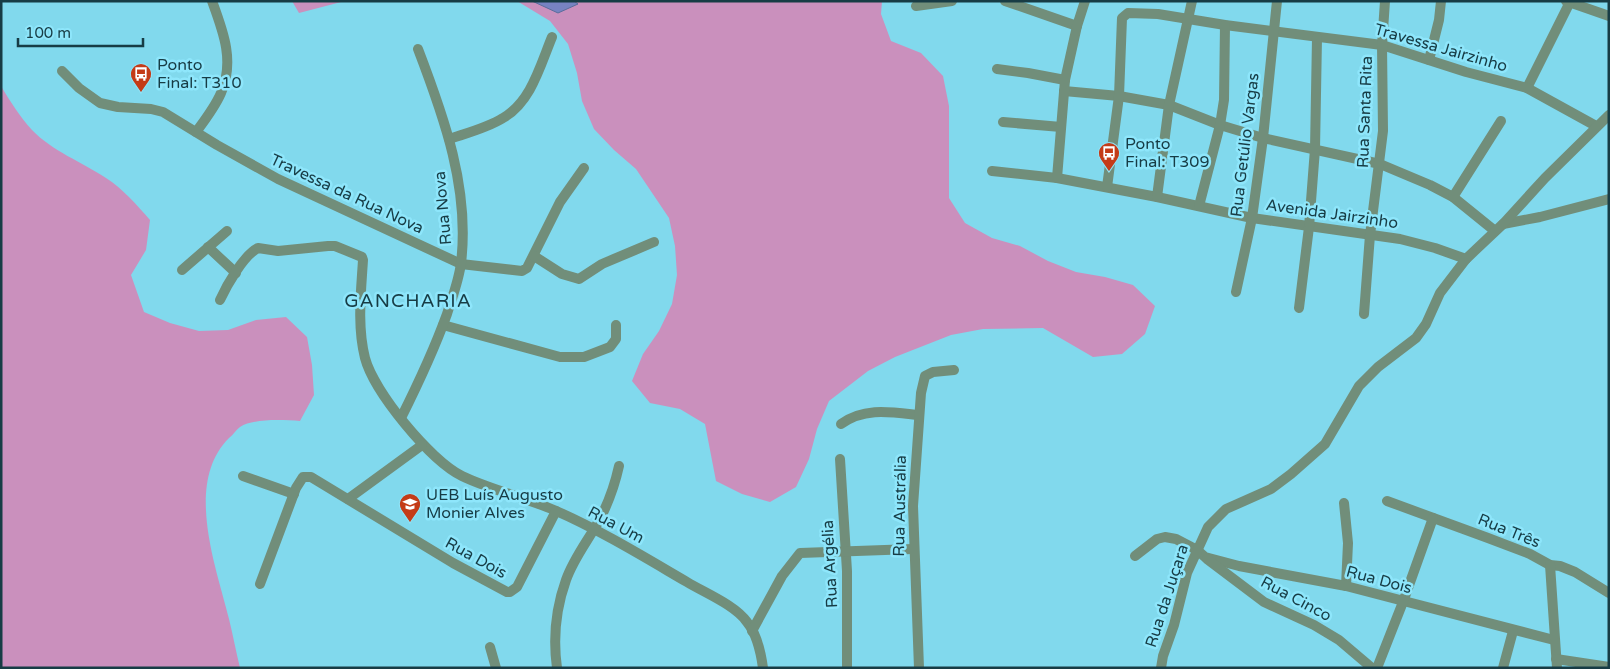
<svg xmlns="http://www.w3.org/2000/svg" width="1610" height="669" viewBox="0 0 1610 669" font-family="'Varela Round',sans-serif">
<rect width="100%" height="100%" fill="#81d9ed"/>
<!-- green -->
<g fill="#ca90bd">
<path d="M292,1H345L299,13Z"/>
<path d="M517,1H882L881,14L891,41L921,53L943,76L949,106V198L965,223L992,238L1020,246L1048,261L1076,272L1105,277L1133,285L1155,306L1145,334L1122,354L1093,357L1043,328L983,329L951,335L895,357L868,371L829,401L817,429L809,459L796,487L770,502L742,494L716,481L705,424L680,409L650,403L632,381L643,354L659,331L672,304L677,275L675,246L669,218L636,169L614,150L594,129L582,101L577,73L568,44L550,21Z"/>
<path d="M1,86C10,101 20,117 32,130C52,151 82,162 106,178C123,189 137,205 150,220L146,250L131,275L144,312L170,323L199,331L228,330L256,320L286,317L307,337L312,365L314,395L300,421C284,420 254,418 240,427C236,430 233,435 229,438C184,483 216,566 229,619C233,635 236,652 240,668H1Z"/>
</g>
<!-- water -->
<path fill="#7783c2" stroke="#5a6e9c" d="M532,1H574L578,4L558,13Z"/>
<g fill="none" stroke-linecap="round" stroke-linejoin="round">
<!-- minor -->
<g stroke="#718e7a" stroke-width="10">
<path d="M1005,1L1077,26"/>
<path d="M1566,1L1609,16"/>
<path d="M916,6L952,1"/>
<path d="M1429,60L1439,20L1441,1"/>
<path d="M997,69L1028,73L1065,80"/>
<path d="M62,71L79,88L100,103L118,107L151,109L163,112L217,145L278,179L461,264L522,271L527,268L560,202L584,168"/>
<path d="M1527,88L1570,2"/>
<path d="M1064,91L1119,96L1169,105L1220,125L1263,138L1380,164L1430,185L1453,197L1495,231"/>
<path d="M1003,122L1061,127"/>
<path d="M196,132C205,120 215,107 221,93C235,61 223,31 212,1"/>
<path d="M449,139C467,133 487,128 503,118C531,102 540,66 552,37"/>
<path d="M992,171L1057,178L1157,197L1252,218L1400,239L1435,248L1466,259"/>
<path d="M1057,178L1065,80L1077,26L1085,1"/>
<path d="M1107,187L1119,96L1122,18L1128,13L1158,14L1225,25L1382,45L1466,72L1527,88L1596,126"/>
<path d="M1157,197L1169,105L1192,1"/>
<path d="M1453,197L1501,121"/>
<path d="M1199,206L1220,125L1224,100L1225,25"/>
<path d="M1503,224L1540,217L1609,199"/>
<path d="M208,247L236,273"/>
<path d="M534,256L562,274L579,279L602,264L654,242"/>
<path d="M182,270L227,231"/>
<path d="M1236,292L1252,218L1263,138L1277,1"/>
<path d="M220,300C227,285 243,256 258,248L278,251L328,246H335L362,257L363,260C361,292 357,326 365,358C374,392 430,460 462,476C491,490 524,497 554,510C600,530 644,557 687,582C705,593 735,605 747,622C756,633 761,653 763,668"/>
<path d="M1299,308L1309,227L1315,149L1317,38"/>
<path d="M1364,314L1370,235L1383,131L1382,45L1385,1"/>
<path d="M443,325L560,357H584L610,347L616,339V325"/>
<path d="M401,418C418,384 434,350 447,314C452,298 459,280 461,263C470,189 444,117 418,49"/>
<path d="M841,424C864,407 891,412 918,415"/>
<path d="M840,459L847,571V668"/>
<path d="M243,476L294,494"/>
<path d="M348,499L422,445"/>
<path d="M1387,501L1488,538L1530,554L1550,565L1560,566L1575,572L1609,593"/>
<path d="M1344,503L1348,543L1346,586"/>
<path d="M1135,556L1157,539L1165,537L1176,539L1197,550L1205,557L1239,566L1346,586L1554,640"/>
<path d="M1207,559L1264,602L1314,625L1339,640L1372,668"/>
<path d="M1550,565L1557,668"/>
<path d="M260,584L296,488L303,477H311L453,563L507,592H510L517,587L556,511"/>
<path d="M752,631L782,576L800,553L913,549"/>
<path d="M490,647L496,668"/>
<path d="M1556,659L1609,667"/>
<path d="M557,668C553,639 556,608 566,580C574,557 590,538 601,517C609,501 615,484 619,466"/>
<path d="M919,668L913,506L921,393L925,376L933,372L954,370"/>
<path d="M1377,668L1403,602L1433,518"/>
<path d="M1503,668L1513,631"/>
</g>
<!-- tertiary -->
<path stroke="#718e7a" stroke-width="10" d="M1161,668L1163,656L1174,625L1187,573L1208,527L1226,509L1271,489L1291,474L1325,444L1359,386L1378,367L1416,338L1426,324L1440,293L1466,259L1503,224L1545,178L1609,115"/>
</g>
<!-- icons -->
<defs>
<g id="bus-pin" transform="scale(1.125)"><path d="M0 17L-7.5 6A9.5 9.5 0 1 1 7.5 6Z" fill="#c43b17" stroke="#8ee6fb"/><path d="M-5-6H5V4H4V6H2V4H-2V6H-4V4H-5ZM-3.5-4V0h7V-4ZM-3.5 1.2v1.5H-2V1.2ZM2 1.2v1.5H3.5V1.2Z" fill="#fff"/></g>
<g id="school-pin" transform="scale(1.125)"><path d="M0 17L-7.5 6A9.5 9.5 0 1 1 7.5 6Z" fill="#c43b17" stroke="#8ee6fb"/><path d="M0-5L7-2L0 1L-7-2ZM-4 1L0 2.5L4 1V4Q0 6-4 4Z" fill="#fff"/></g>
</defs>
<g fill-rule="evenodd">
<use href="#bus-pin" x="141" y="74"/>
<use href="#bus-pin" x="1109" y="153"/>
<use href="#school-pin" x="410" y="504"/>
</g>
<g text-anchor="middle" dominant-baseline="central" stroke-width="5" stroke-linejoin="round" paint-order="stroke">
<!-- street labels -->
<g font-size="16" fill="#173c45" stroke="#8ee6fb">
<text transform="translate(1441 48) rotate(16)">Travessa Jairzinho</text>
<text transform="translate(1365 112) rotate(-88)">Rua Santa Rita</text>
<text transform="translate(1245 145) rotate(-83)">Rua Getúlio Vargas</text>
<text transform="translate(347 194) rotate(25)">Travessa da Rua Nova</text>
<text transform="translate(443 208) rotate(-95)">Rua Nova</text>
<text transform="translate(1332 214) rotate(8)">Avenida Jairzinho</text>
<text transform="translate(900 506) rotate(-89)">Rua Austrália</text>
<text transform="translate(616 525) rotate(28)">Rua Um</text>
<text transform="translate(1509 531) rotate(22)">Rua Três</text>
<text transform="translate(476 558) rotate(29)">Rua Dois</text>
<text transform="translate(830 564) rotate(-93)">Rua Argélia</text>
<text transform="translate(1379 580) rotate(15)">Rua Dois</text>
<text transform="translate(1167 596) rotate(-72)">Rua da Juçara</text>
<text transform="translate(1296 599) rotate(28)">Rua Cinco</text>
</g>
<!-- poi labels -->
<g font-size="16" fill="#173c45" stroke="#8ee6fb" text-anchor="start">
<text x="157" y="65">Ponto<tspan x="157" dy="18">Final: T310</tspan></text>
<text x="1125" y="144">Ponto<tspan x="1125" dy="18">Final: T309</tspan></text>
<text x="426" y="495">UEB Luís Augusto<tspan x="426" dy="18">Monier Alves</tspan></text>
</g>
<!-- quarter labels -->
<g font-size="19" letter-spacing="1" fill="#173c45" stroke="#8ee6fb">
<text x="408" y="301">GANCHARIA</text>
</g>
</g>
<!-- border -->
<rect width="1610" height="669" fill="none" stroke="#173c45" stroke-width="5"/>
<!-- scale -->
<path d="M18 38v8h125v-8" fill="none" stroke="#173c45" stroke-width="2.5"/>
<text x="25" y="38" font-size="15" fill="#173c45" stroke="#8ee6fb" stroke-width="4" paint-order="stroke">100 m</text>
</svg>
